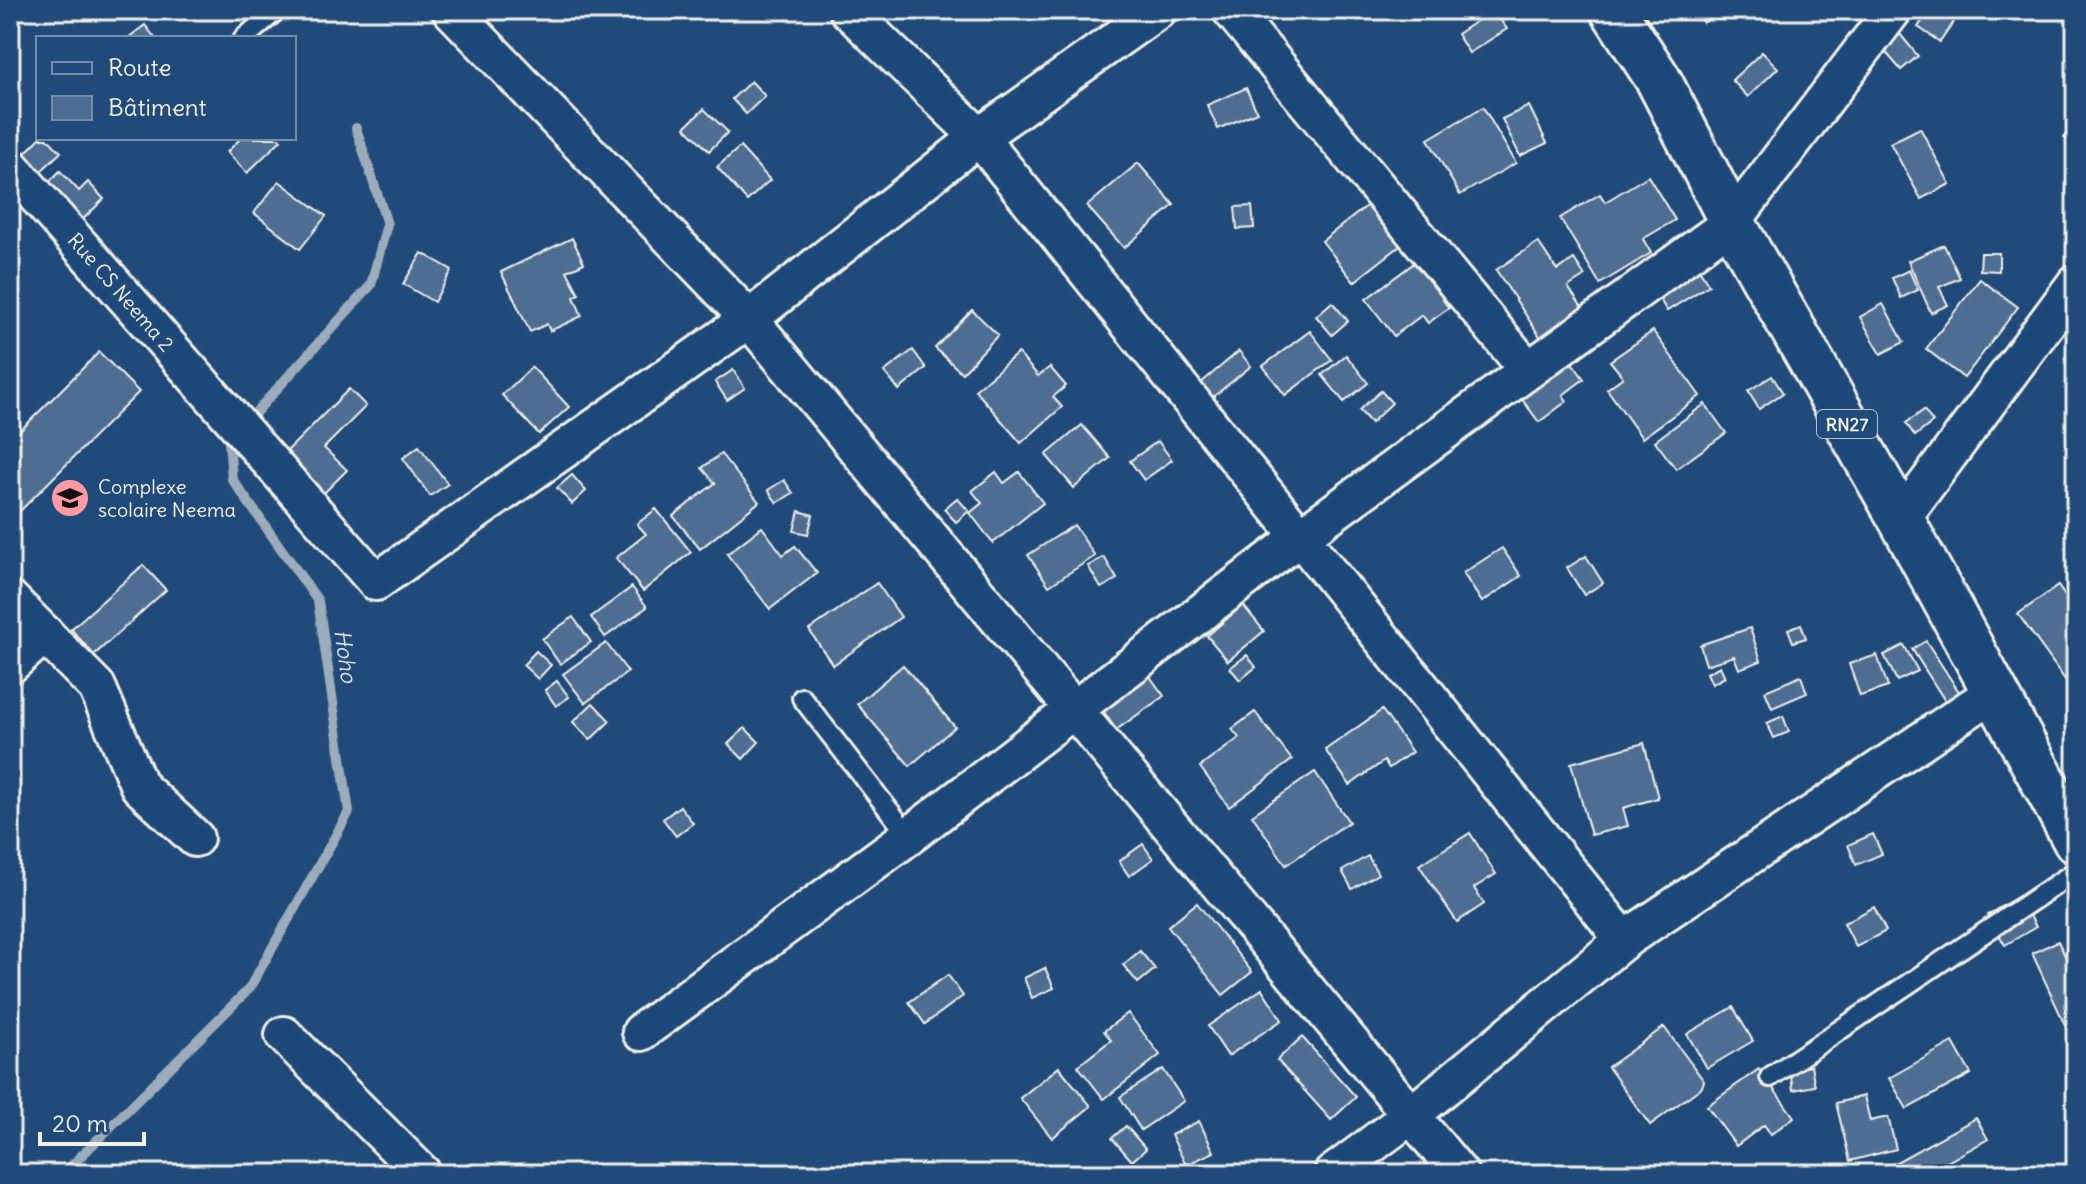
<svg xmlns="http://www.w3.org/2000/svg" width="2086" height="1184" viewBox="0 0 2086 1184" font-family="Delius,sans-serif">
<rect width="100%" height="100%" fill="#1f4a7a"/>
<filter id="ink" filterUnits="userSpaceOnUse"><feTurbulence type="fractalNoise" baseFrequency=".0125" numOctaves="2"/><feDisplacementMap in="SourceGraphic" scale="16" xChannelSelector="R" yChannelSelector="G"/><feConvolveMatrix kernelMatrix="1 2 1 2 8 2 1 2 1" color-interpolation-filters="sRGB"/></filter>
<g filter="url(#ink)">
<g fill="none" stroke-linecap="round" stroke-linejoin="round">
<!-- stream -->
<path stroke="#9cacbb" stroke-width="10" d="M63,1174L249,989L349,812L318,601L232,479L229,442L371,285L387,224L356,128"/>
</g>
<!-- building -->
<g fill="#4d6e92" stroke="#f4f1e8" stroke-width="2">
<path d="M1493,10L1507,29L1469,53L1457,34Z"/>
<path d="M1695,10H1723L1703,23Z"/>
<path d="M1930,10H1962L1940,42L1918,27Z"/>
<path d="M145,25L155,38H128Z"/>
<path d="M1900,34L1918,56L1901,70L1883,49Z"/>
<path d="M1762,52L1778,68L1748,97L1732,80Z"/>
<path d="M751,81L765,96L746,114L732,99Z"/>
<path d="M1246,88L1257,112L1218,129L1207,105Z"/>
<path d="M1529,106L1547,143L1520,156L1502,119Z"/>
<path d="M1483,107L1516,163L1460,195L1428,139Z"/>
<path d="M704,109L728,132L709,151L685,127Z"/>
<path d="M2076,120V146L2064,137Z"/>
<path d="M1920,128L1950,184L1921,199L1890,143Z"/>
<path d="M40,138H47L61,152L35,177L18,160Z"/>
<path d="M241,138H279L281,140L247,173L227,152Z"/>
<path d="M740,147L770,180L747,201L717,167Z"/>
<path d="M1138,163L1174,205L1124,248L1087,206Z"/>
<path d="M60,171L79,191L88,182L104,199L78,224L43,188Z"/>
<path d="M1648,176L1675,220L1643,239L1651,253L1600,284L1560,218L1600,194L1605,202Z"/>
<path d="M279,181L326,216L300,249L254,213Z"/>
<path d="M1382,194L1414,235L1354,282L1322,241Z"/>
<path d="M1252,206L1254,228L1237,229L1235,207Z"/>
<path d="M572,238L584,263L567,271L579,294L574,297L582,316L550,331L547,324L530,332L501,272Z"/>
<path d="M1538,242L1557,270L1574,259L1585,276L1568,287L1584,310L1541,338L1496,270Z"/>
<path d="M1944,245L1960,278L1939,287L1948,305L1931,313L1908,261Z"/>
<path d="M422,253L452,270L434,302L403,284Z"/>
<path d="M1981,253H1999V271L1980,270Z"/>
<path d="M1425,255L1453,292L1443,300L1449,308L1428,323L1422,315L1394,336L1366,299Z"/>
<path d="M1695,263L1709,285L1667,311L1654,290Z"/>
<path d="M1909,270L1918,290L1901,298L1892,278Z"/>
<path d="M1980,279L2018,307L1964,378L1926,349Z"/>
<path d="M1332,302L1348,321L1332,335L1316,316Z"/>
<path d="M1883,304L1904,342L1881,354L1860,317Z"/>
<path d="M972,310L998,335L962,373L935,348Z"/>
<path d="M1310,331L1332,360L1285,395L1263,366Z"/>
<path d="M1653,331L1700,396L1642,438L1607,389L1623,377L1610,361Z"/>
<path d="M913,350L926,368L899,390L884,372Z"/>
<path d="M1239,351L1251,366L1213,397L1201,383Z"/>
<path d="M99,352L139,392L10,521V441Z"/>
<path d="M1018,353L1038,376L1050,367L1066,386L1053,397L1062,407L1021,443L975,390Z"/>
<path d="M1346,355L1368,383L1344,402L1322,375Z"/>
<path d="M1568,357L1584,379L1563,395L1567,401L1539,422L1518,394Z"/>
<path d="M532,367L569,407L539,434L502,395Z"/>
<path d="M733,370L745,388L727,400L715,382Z"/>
<path d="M1772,376L1783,393L1759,409L1748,391Z"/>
<path d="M349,389L366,406L324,448L347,470L320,497L281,457Z"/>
<path d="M1381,391L1392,403L1371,423L1359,410Z"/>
<path d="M1705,404L1726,433L1676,469L1655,441Z"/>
<path d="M1924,410L1933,422L1915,436L1906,423Z"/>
<path d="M1082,425L1110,458L1074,488L1046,455Z"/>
<path d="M1158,441L1172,460L1144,480L1130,461Z"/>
<path d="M419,446L448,484L430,496L403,458Z"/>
<path d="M721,454L759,502L700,549L673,516L715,483L702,468Z"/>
<path d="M996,472L1004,483L1019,472L1043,503L993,543L970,513L982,503L972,491Z"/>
<path d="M572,475L586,491L572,504L557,488Z"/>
<path d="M784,480L793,493L777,503L768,490Z"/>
<path d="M957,498L969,511L956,522L944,509Z"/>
<path d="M656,509L691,552L643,591L616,558L646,534L637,524Z"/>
<path d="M799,511L813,515L808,534L794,531Z"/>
<path d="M1074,525L1095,556L1049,586L1028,555Z"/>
<path d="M762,527L783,555L795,546L817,573L770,609L727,554Z"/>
<path d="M1502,548L1521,576L1482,602L1463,573Z"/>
<path d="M1586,556L1603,583L1584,595L1567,568Z"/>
<path d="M1104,557L1117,579L1101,588L1088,566Z"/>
<path d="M143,565L166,590L94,655L71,629Z"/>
<path d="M877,583L901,617L833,665L809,630Z"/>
<path d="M2058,586L2076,612V695L2018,614Z"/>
<path d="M632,587L647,607L605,637L591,617Z"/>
<path d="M1243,605L1264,631L1228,661L1207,636Z"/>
<path d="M573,617L591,642L560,664L542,639Z"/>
<path d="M1801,624L1806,638L1793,642L1788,629Z"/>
<path d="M1750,628L1761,661L1739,669L1734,656L1706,665L1700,645Z"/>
<path d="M1926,641L1961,695L1947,704L1912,649Z"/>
<path d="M606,643L628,672L585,703L563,674Z"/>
<path d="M1904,645L1918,671L1897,681L1884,655Z"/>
<path d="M536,651L551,665L538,679L523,665Z"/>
<path d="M1247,655L1256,667L1240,680L1230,668Z"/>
<path d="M1877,655L1888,687L1860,696L1849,664Z"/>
<path d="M903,665L955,727L910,766L857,704Z"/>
<path d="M1720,666L1725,677L1712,684L1707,673Z"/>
<path d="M1149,675L1164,696L1116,730L1102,709Z"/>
<path d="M1801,676L1807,693L1772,708L1765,691Z"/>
<path d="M557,681L569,697L556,706L545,690Z"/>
<path d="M593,703L610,721L590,740L573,722Z"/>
<path d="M1382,710L1412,752L1389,768L1384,761L1350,785L1325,750Z"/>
<path d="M1255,712L1292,760L1229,807L1200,767L1239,738L1232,729Z"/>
<path d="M1783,716L1789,732L1774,738L1767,723Z"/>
<path d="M745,728L759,742L743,759L728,744Z"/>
<path d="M1644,743L1658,798L1623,808L1628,826L1591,835L1571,763Z"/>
<path d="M1315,772L1349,822L1286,865L1252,815Z"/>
<path d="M680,806L693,823L676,836L663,819Z"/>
<path d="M1470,833L1496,874L1474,888L1484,904L1457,922L1419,865Z"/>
<path d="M1873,834L1882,854L1856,865L1848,845Z"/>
<path d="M1143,844L1153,859L1129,876L1119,861Z"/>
<path d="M1368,856L1378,874L1352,889L1342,871Z"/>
<path d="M2019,896L2036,927L2005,945L1987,915Z"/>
<path d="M1197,903L1252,972L1223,995L1168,926Z"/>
<path d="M1874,907L1886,931L1856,947L1844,923Z"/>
<path d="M2058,941L2076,979V1040L2073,1042L2032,953Z"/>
<path d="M1140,951L1155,969L1138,983L1123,965Z"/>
<path d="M1045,968L1054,988L1032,998L1024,978Z"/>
<path d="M948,975L963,996L925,1024L909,1002Z"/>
<path d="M1262,989L1282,1020L1228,1056L1208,1026Z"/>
<path d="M1733,1007L1753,1041L1707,1068L1687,1034Z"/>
<path d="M1128,1013L1160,1055L1104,1099L1078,1066L1111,1040L1104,1031Z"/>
<path d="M1664,1027L1704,1081L1702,1087L1650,1125L1608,1067Z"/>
<path d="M1302,1037L1356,1097L1331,1120L1277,1060Z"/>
<path d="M1953,1042L1971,1074L1907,1109L1889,1078Z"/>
<path d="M1811,1066L1815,1086L1793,1090L1790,1070Z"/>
<path d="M1059,1067L1091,1106L1052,1138L1020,1098Z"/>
<path d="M1163,1069L1184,1101L1141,1130L1120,1097Z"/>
<path d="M1759,1069L1794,1117L1771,1134L1764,1125L1736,1146L1707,1106Z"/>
<path d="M1864,1096L1870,1121L1888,1117L1896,1149L1850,1161L1836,1103Z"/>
<path d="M1976,1118L1988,1139L1926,1174H1881L1880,1171Z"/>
<path d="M1199,1121L1214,1152L1186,1165L1171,1135Z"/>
<path d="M1126,1126L1146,1149L1132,1161L1112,1138Z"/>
</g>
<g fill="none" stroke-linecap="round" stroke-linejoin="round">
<!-- service casing -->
<g stroke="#f4f1e8" stroke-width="24">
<g id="service">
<path d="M244,38L277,10"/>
<path d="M802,698L909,836"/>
<path d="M1770,1077L2076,871"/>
</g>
</g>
<!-- minor casing -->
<g stroke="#f4f1e8" stroke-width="42">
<g id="minor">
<path d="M451,10L749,319L1460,1174"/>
<path d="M848,10L979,137L1624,940"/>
<path d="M1231,10L1528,370"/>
<path d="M10,166L376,582L749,319L979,137L1158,10"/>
<path d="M1901,519L2076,283"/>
<path d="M10,599L97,687L139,786L195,838"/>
<path d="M10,665L45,634"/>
<path d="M641,1032L909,836L1301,536L1732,222L1893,10"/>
<path d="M284,1035L423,1174"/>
<path d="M1332,1174L1410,1116L1624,940L1993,693"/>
</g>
</g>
<!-- primary casing -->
<g stroke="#f4f1e8" stroke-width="50">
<path id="primary" d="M1613,10L1658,79L1732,222L1901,519L2076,841"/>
</g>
<!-- service -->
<use href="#service" stroke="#1f4a7a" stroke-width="18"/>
<!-- minor -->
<use href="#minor" stroke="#1f4a7a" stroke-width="36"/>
<!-- primary -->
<use href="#primary" stroke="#1f4a7a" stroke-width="44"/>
</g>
</g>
<!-- icons -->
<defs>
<g id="school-disc" transform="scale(2)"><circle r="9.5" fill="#ff9aa2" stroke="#1f4a7a"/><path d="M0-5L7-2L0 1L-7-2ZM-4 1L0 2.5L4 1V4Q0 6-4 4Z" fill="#111"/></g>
</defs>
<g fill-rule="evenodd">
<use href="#school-disc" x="70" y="498"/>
</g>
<g text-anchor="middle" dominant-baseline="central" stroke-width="8" stroke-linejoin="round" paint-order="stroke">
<!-- shield labels -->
<rect fill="#1f4a7a" stroke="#b4bfc7" stroke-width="2" x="1817" y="410" width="60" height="28" rx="6"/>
<g font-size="18" font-weight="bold" fill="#f4f1e8">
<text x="1847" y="424">RN27</text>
</g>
<!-- street labels -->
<g font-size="20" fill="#f4f1e8" stroke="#1f4a7a">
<text transform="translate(121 292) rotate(49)">Rue CS Neema 2</text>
</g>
<!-- poi labels -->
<g font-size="20" fill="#f4f1e8" stroke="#1f4a7a" text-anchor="start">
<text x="98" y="486">Complexe<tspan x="98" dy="23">scolaire Neema</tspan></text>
</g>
<!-- water labels -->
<g font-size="22" font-style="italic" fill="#dee0dd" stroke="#1f4a7a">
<text transform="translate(346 656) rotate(82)">Hoho</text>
</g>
</g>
<!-- margin -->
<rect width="2086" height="1184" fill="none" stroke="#1f4a7a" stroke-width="40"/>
<rect x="20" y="20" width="2046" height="1144" fill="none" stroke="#f4f1e8" stroke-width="3" filter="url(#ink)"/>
<!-- legend -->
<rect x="36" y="36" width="260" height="104" fill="#1f4a7a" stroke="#748da6" stroke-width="2"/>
<rect x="52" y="62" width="40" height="12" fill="#1f4a7a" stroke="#748da6" stroke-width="2"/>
<text x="108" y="76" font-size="24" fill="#f4f1e8">Route</text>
<rect x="52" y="96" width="40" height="24" fill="#4d6e92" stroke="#748da6" stroke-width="2"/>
<text x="108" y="116" font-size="24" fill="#f4f1e8">Bâtiment</text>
<!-- scale -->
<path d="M40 1132v12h104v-12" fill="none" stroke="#f4f1e8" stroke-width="4"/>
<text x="52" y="1132" font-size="24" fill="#f4f1e8" stroke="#1f4a7a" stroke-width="6" paint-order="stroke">20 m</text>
</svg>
